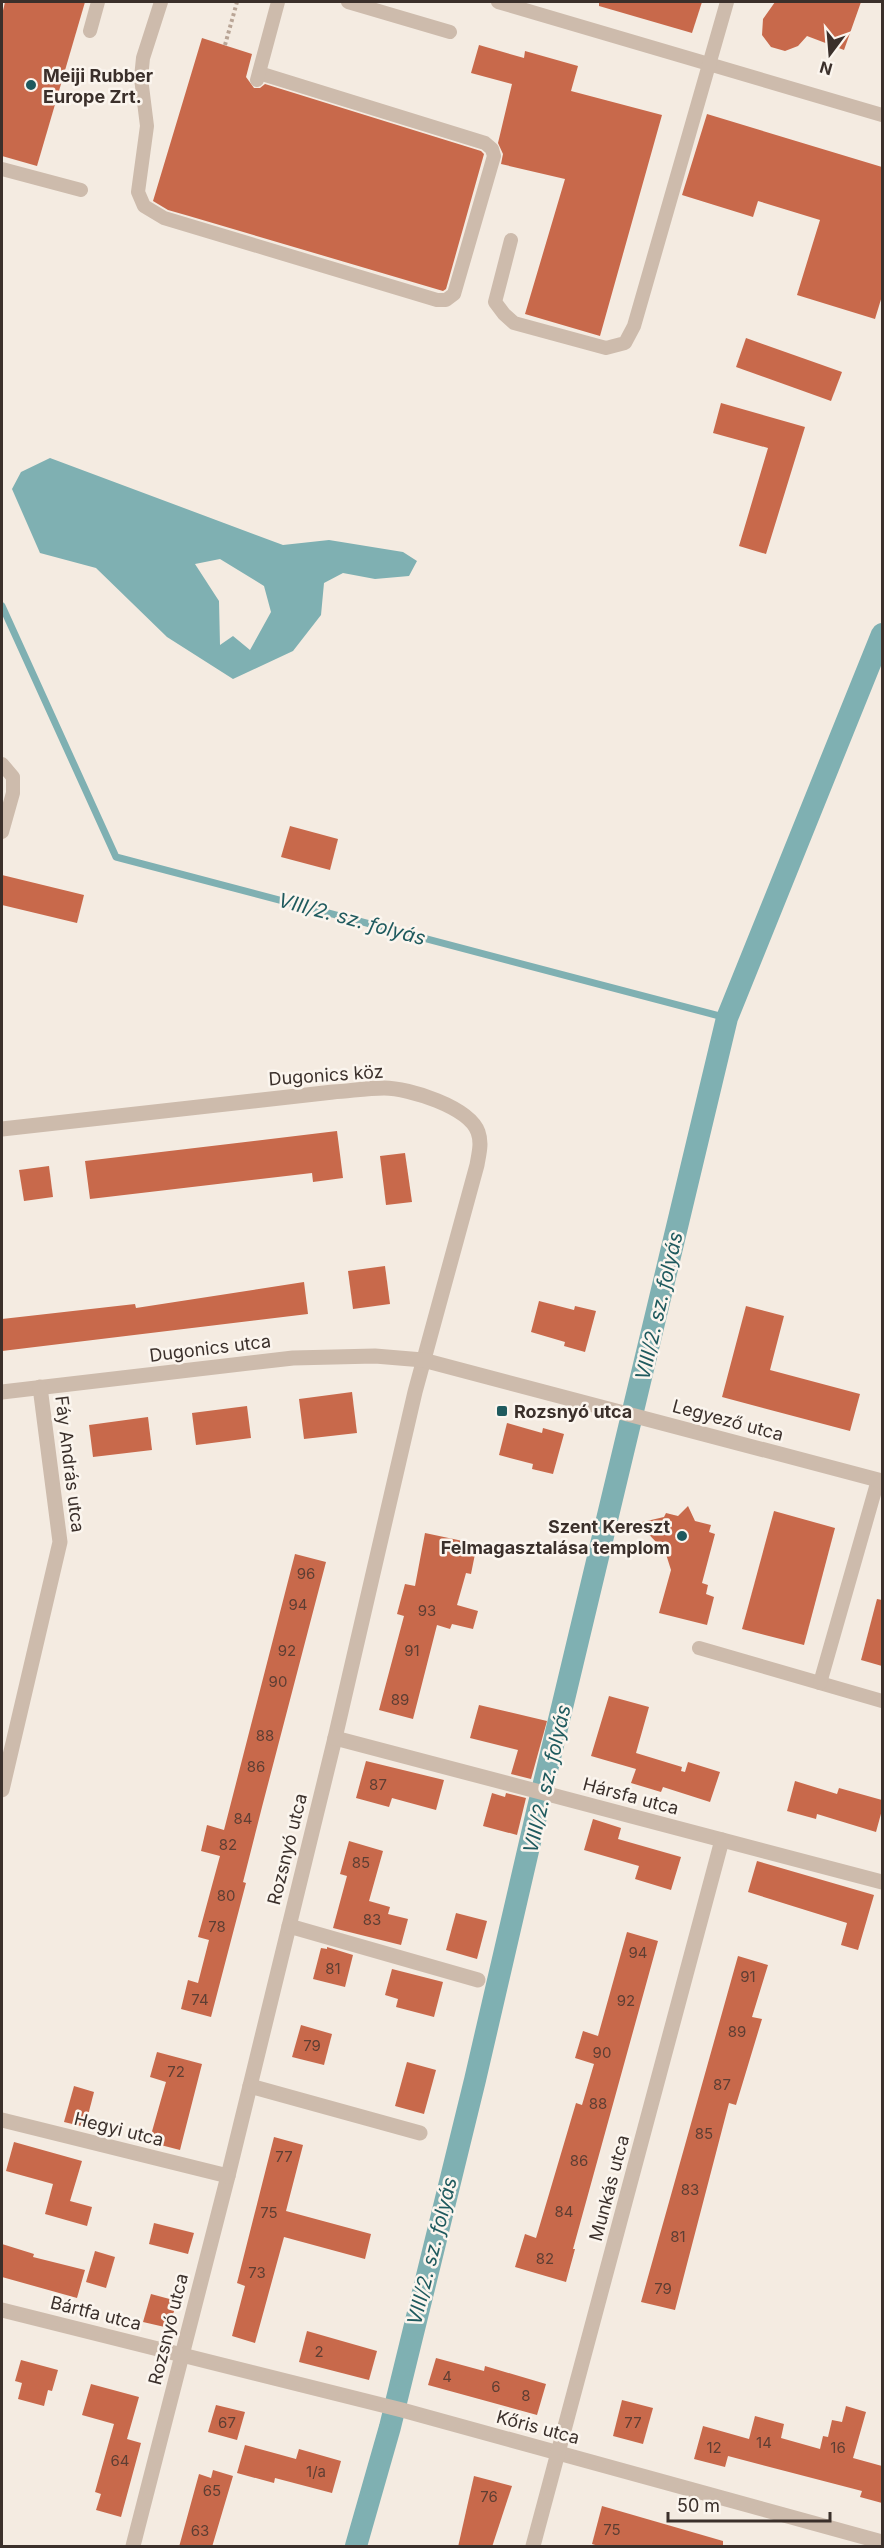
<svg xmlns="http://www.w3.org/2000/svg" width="884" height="2548" viewBox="0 0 884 2548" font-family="Inter,sans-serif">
<rect width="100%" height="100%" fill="#f4ebe1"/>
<!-- water -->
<path fill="#7fb0b2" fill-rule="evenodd" d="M50,458L283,545L329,540L403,552L417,561L409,576L375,579L343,573L324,583L321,615L293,651L233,679L167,637L96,568L40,553L12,489L21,472ZM220,559L264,586L271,612L250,650L233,636L220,645L219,601L195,564Z"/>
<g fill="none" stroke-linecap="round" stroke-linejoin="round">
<!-- stream -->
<path stroke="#7fb0b2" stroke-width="7" d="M2,606L116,857L727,1018"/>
<!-- canal -->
<path stroke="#7fb0b2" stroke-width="22" d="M356,2546L390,2427L475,2080L537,1812L727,1018L882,634"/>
</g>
<!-- building -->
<g fill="#c8694b">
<path d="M5,2H85L37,166L2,156V15Z"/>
<path d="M599,2H702L692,33L599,6Z"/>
<path d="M775,2H861L844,50L807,36L798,46L785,51L771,47L762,35L763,19Z"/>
<path d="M202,38L252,54L246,77L254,88H260L265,84L481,151L484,154L446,289L443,291L189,216L168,210L153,201Z"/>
<path d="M479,45L524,58L525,51L578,66L571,91L662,115L600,336L525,314L565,179L501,164L503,154L498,143L512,84L471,73Z"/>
<path d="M707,114L882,167V296L875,319L797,295L820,220L758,201L753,217L682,195Z"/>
<path d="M746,338L842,372L831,401L736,367Z"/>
<path d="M721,403L805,427L766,554L739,546L768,448L713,433Z"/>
<path d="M290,826L338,839L330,870L281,857Z"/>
<path d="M2,875L84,895L77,923L2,905Z"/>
<path d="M337,1131L343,1178L313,1182L312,1173L90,1199L85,1161Z"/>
<path d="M405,1153L412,1202L386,1205L380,1156Z"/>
<path d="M49,1166L53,1197L24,1201L19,1170Z"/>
<path d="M385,1266L390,1304L353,1309L348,1271Z"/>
<path d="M304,1282L308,1314L2,1351V1319L135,1304L136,1308Z"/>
<path d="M539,1301L574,1310L575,1306L596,1311L585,1352L564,1346L565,1342L531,1332Z"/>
<path d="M746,1306L784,1316L770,1370L860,1394L850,1431L722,1397Z"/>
<path d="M352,1392L357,1433L304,1439L299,1399Z"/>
<path d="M247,1406L251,1438L196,1445L192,1413Z"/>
<path d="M148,1417L152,1450L93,1457L89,1425Z"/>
<path d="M507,1423L542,1433L543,1428L564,1434L553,1474L532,1469L533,1464L499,1455Z"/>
<path d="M688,1506L695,1521L711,1525L709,1532L715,1534L702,1583L708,1585L706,1594L714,1597L707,1625L659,1613L671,1570L665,1551L655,1548L657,1543L638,1523L664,1517L666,1513L678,1516Z"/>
<path d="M774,1511L835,1528L804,1645L742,1629Z"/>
<path d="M425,1533L477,1544L471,1574L466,1573L457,1605L478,1611L473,1629L452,1624L450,1629L437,1625L413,1719L379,1710L404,1616L397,1614L405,1584L415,1586Z"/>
<path d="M295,1554L326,1562L262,1807L243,1882L246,1883L211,2017L181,2009L188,1980L198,1983L209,1940L198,1937L220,1856L201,1851L207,1825L224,1830Z"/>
<path d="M877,1599L882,1600V1666L861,1660Z"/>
<path d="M609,1696L649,1707L636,1753L682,1767L681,1771L685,1772L688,1762L720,1772L710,1802L663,1787L661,1792L631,1783L636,1769L591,1756Z"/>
<path d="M479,1705L547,1721L531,1779L511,1774L518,1750L470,1738Z"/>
<path d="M366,1761L444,1780L436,1810L392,1798L389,1807L356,1798Z"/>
<path d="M795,1781L837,1794L839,1788L882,1800V1810L876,1832L817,1814L816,1819L787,1811Z"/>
<path d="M492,1793L505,1797L506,1793L526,1798L517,1835L483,1826Z"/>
<path d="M593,1819L621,1828L618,1839L681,1857L671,1890L635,1879L639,1866L584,1850Z"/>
<path d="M349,1841L383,1851L369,1901L390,1907L388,1914L408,1919L401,1945L333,1928L347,1876L340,1874Z"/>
<path d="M757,1861L874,1895L858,1950L841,1945L847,1923L748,1892Z"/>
<path d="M456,1913L487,1921L477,1959L446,1950Z"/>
<path d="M627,1932L658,1941L573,2249H575L566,2282L515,2267L525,2234L536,2238L576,2103L582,2105L594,2064L575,2058L583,2031L598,2036Z"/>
<path d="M327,1947L353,1955L345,1987L313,1979L321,1948L327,1949Z"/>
<path d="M738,1956L768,1965L752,2017L762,2019L736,2105L729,2103L675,2310L641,2302Z"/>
<path d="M392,1969L443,1982L434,2017L396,2007L398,1999L385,1995Z"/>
<path d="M301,2025L332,2034L324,2065L292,2057Z"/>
<path d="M157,2052L202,2064L180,2150L149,2142L166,2082L150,2077Z"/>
<path d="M407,2062L436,2070L424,2114L395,2106Z"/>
<path d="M74,2086L94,2092L85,2127L64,2122Z"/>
<path d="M274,2137L303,2145L286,2211L371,2234L365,2259L284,2237L255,2343L232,2336L245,2286L237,2283Z"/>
<path d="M14,2142L82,2161L70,2201L92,2207L87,2226L45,2214L53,2184L6,2171Z"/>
<path d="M154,2223L194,2233L188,2254L149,2244Z"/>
<path d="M2,2244L34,2254L33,2257L85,2270L77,2298L2,2277Z"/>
<path d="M95,2251L115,2257L106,2288L86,2282Z"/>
<path d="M151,2294L177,2301L169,2328L143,2322Z"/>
<path d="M307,2331L377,2351L369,2380L299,2362Z"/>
<path d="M436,2358L484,2371L485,2366L546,2384L537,2415L428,2385Z"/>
<path d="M21,2360L58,2370L52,2391L48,2390L44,2406L18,2399L22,2383L15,2381Z"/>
<path d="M91,2384L139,2397L127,2439L141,2443L121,2517L96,2510L101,2494L95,2492L114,2424L82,2415Z"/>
<path d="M622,2400L653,2408L643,2444L613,2436Z"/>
<path d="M216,2405L245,2412L237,2440L208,2432Z"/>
<path d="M846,2406L866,2412L853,2458L882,2466V2503L860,2497L862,2491L728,2456L725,2467L694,2459L703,2426L749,2439L755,2416L784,2424L781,2438L820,2449L823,2436L828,2437L832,2420L842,2422Z"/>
<path d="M245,2445L296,2459L299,2449L341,2461L332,2493L275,2478L274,2483L237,2473Z"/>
<path d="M213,2470L233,2476L212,2547H179L199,2474L211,2478Z"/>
<path d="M474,2476L512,2486L492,2547H458Z"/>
<path d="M602,2506L723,2541V2547H602L592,2544Z"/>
</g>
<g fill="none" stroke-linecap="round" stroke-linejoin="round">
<!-- path -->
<path stroke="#b9a596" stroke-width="4" stroke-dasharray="3 3" stroke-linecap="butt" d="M225,45L237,2"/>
<!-- service -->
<g stroke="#cdbbac" stroke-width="14">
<path d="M161,2L143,58L141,78L147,126L138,192L144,206L164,218L437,300H446L454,294L494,156L492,149L485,143L259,73"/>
<path d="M348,2L450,32"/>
<path d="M498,2L882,115"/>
<path d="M90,31L98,2"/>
<path d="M257,80L278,2"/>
<path d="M2,169L81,190"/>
<path d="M511,240L495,302L504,314L514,323L606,348L625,343L634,326L727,2"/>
<path d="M2,764L13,777V793L2,832"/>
<path d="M699,1648L882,1701"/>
<path d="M820,1683L878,1480"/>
</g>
<!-- minor -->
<g stroke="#cdbbac" stroke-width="15">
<path d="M2,1129L333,1092C350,1091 367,1088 384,1088C409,1088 469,1107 478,1132C482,1143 479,1153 477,1165L415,1392L335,1738L228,2176L133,2546"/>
<path d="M2,1392L293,1358L375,1356L423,1360L882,1481"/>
<path d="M335,1738L882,1882"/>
<path d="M2,1790L60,1542L40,1387"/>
<path d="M289,1926L478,1980"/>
<path d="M250,2086L420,2133"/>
<path d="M2,2120L228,2176"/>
<path d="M2,2310L402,2410L882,2542"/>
<path d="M533,2546L722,1840"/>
</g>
</g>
<!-- markers -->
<g fill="#1f5a5e" stroke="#fbf5ee" stroke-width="2">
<circle cx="31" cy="85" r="6"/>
<rect x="496" y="1405" width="12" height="12" rx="3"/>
<circle cx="682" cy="1536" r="6"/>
</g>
<g text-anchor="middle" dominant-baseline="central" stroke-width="5" stroke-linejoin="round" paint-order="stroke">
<!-- number labels -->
<g font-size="15" fill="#5e3e33">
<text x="306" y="1573">96</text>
<text x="298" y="1604">94</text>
<text x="427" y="1610">93</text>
<text x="287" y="1650">92</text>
<text x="412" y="1650">91</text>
<text x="278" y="1681">90</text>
<text x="400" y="1699">89</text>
<text x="265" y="1735">88</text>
<text x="256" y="1766">86</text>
<text x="378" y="1784">87</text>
<text x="243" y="1818">84</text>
<text x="228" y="1844">82</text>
<text x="361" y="1862">85</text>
<text x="226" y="1895">80</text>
<text x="372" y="1919">83</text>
<text x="217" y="1926">78</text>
<text x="638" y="1952">94</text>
<text x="333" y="1968">81</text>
<text x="748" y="1976">91</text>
<text x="200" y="1999">74</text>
<text x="626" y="2000">92</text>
<text x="737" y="2031">89</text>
<text x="312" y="2045">79</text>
<text x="602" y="2052">90</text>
<text x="176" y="2071">72</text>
<text x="722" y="2084">87</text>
<text x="598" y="2103">88</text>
<text x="704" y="2133">85</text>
<text x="284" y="2156">77</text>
<text x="579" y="2160">86</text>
<text x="690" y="2189">83</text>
<text x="564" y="2211">84</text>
<text x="269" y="2212">75</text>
<text x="678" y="2236">81</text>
<text x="545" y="2258">82</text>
<text x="257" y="2272">73</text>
<text x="663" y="2288">79</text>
<text x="319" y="2351">2</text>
<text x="447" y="2376">4</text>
<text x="496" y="2386">6</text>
<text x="526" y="2395">8</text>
<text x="227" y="2422">67</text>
<text x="633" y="2422">77</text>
<text x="764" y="2442">14</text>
<text x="714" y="2447">12</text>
<text x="838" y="2447">16</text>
<text x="120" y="2460">64</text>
<text x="316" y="2471">1/a</text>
<text x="212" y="2490">65</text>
<text x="489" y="2496">76</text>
<text x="612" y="2529">75</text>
<text x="200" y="2530">63</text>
</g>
<!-- poi labels -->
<g font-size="18" font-weight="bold" fill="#3b302b" stroke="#fbf5ee" text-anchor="start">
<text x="43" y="75">Meiji Rubber<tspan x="43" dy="21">Europe Zrt.</tspan></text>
<text x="514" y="1411">Rozsnyó utca</text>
<text x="670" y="1526" text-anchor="end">Szent Kereszt<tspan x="670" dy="21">Felmagasztalása templom</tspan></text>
</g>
<!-- street labels -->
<g font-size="18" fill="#3b302b" stroke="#fbf5ee">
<text transform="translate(326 1075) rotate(-4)">Dugonics köz</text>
<text transform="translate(210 1348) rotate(-7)">Dugonics utca</text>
<text transform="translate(728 1420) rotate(15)">Legyező utca</text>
<text transform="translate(70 1464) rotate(83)">Fáy András utca</text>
<text transform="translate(631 1796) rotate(15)">Hársfa utca</text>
<text transform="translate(287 1849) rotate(-76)">Rozsnyó utca</text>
<text transform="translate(119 2129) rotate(14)">Hegyi utca</text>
<text transform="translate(609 2188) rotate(-75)">Munkás utca</text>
<text transform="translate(96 2313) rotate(14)">Bártfa utca</text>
<text transform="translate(168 2329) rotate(-76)">Rozsnyó utca</text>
<text transform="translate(538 2427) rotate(15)">Kőris utca</text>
</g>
<!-- water labels -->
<g font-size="20" font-style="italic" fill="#1f5a5e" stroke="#fbf5ee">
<text transform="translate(352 919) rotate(15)">VIII/2. sz. folyás</text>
<text transform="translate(659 1306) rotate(-77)">VIII/2. sz. folyás</text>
<text transform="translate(547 1779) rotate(-77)">VIII/2. sz. folyás</text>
<text transform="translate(432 2251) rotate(-76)">VIII/2. sz. folyás</text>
</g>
</g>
<!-- border -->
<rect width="884" height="2548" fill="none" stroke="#3b302b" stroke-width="6"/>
<!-- north arrow -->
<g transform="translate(830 54) rotate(196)" stroke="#fbf5ee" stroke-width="4.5" paint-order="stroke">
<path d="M0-4.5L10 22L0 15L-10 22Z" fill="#3b302b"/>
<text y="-9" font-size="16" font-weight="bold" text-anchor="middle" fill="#3b302b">N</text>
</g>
<!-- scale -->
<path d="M668 2512v9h162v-9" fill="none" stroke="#3b302b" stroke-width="3"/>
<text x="677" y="2512" font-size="18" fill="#3b302b" stroke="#fbf5ee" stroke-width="4.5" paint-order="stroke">50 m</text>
</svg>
